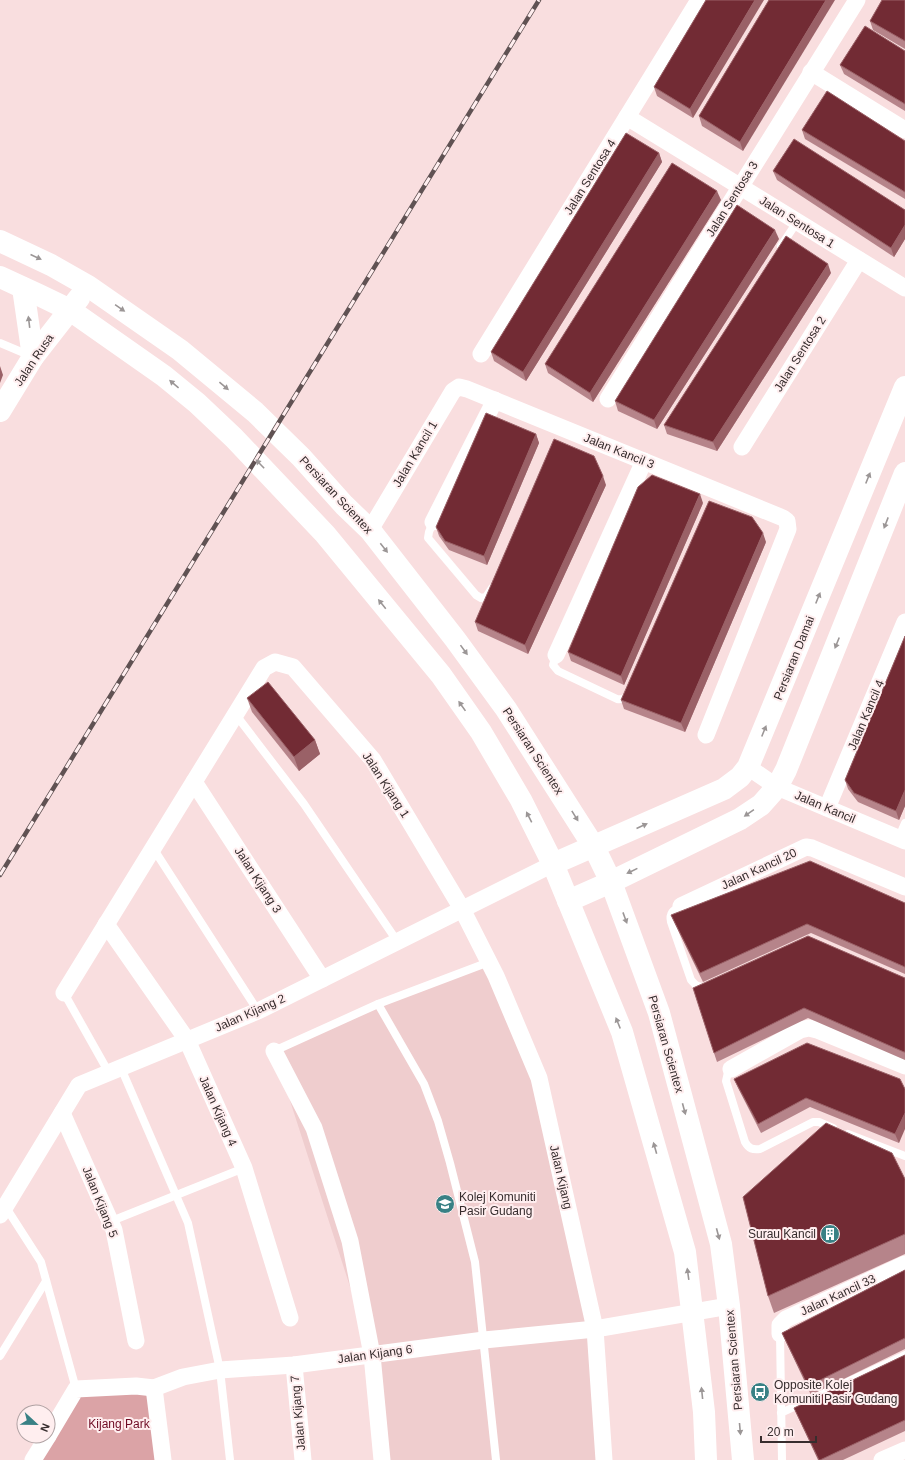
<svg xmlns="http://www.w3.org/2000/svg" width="905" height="1460" viewBox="0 0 905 1460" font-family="Arial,sans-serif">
<rect width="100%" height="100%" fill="#f9dedf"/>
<!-- built -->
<path fill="#efcdce" d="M489,962L539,1078L595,1329L604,1460H382L372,1355L274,1051Z"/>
<!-- green -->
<path fill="#dba3a6" d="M154,1388L163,1460H33L76,1389Z"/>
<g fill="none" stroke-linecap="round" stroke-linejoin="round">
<!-- lane -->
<g stroke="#fff" stroke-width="8">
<path d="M781,246L797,222"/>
<path d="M0,343L31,356"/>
<path d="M433,522L429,532L428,538L476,595L481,598L486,597L492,588"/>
<path d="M556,655L553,665L558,671L617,699C623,700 626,698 629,693"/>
<path d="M236,715L304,804L397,941"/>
<path d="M898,839L905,823"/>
<path d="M153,848L258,1011"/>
<path d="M681,906C673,910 669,913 671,922L691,980C696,986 699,988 706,986"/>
<path d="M64,993L109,1073"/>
<path d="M378,1004L424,1084L438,1121L450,1163L475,1262L496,1460"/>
<path d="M274,1051L378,1004L489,962"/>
<path d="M121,1068L188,1223L220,1370L230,1460"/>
<path d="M731,1069L728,1072L726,1081L745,1142C749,1149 753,1150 760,1149L813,1122H819L833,1128"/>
<path d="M848,1134L905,1156"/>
<path d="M5,1206L41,1262L76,1389"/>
<path d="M109,1222L244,1168"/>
<path d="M780,1334L782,1460"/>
<path d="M0,1356L46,1281"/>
<path d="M781,1413L905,1355"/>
</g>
<!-- street -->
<g stroke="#fff" stroke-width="17">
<path d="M811,72L905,130"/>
<path d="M627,117L905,288"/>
<path d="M481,354L699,0"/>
<path d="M608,399L857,0"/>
<path d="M742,447L859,260"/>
<path d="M433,522L495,400"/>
<path d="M370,530L453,391L459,387L467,389L783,518L787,521L788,529L706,735"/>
<path d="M556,655L644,461"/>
<path d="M748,767L777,787L905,841"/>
<path d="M194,782L322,979"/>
<path d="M827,808L905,622"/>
<path d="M681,906L806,847L812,848L905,887"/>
<path d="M106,924L187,1040L244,1168L290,1318"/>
<path d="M64,993L264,668L275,662L293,667L373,760L462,909L496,976L539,1078L595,1329L604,1460"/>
<path d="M274,1051L314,1128L350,1241L372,1355L382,1460"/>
<path d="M731,1069L800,1030L809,1028L817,1030L905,1066"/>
<path d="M62,1113L114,1230L136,1341"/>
<path d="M0,1215L79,1085L258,1011L553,864"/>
<path d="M780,1334V1325L786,1319L905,1264"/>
<path d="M294,1365L303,1460"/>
<path d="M154,1388L163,1460"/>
<path d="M48,1436L76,1389L136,1386L154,1388L183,1377L220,1370L294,1365L484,1340L595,1329L729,1306"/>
<path d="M33,1460L48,1436"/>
<path d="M882,1460L905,1450"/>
</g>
<!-- secondary -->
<g stroke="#fff" stroke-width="22">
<path d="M0,241L51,265L88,286L180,350L255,412L301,457L344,505L370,530L455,639L506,709L594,847L611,882L659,1013L721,1244L729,1306L743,1460"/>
<path d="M0,277L39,295L70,310L164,376L197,403L234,438L325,534L441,675L481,732L521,800L553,864L622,1032L685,1252L704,1412L706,1460"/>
<path d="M23,288L33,357"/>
<path d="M0,411L33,357L79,298"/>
<path d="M553,864L724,789L740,777L748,767L905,387"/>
<path d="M568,901L611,882L740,819L761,805L777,787L786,770L905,473"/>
</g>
<!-- rail casing -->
<g stroke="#605253" stroke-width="4.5">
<path id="rail" d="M0,875L539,0"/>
</g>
<!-- rail -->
<use href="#rail" stroke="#ffeeef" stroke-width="3" stroke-dasharray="9" stroke-linecap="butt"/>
</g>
<!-- wall -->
<g fill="#b6848a">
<path d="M706,0L693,118L657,96L654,87Z"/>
<path d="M769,0L743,151L702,126L699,116Z"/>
<path d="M905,0V49L873,30L870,21Z"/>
<path d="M905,51V111L844,74L840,65Z"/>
<path d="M802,130L905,141V199L805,139Z"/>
<path d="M659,153L662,162L526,381L494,361L491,352Z"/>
<path d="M773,171L905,210V239L894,257L777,180Z"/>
<path d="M721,200L593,402L548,373L545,364Z"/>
<path d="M779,239L657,429L618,411L615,401Z"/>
<path d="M831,273L717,451L667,434L664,425Z"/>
<path d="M536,434L539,443L487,565L449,550L439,536L436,527Z"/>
<path d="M606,485L528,654L478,631L475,622Z"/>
<path d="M703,503L624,685L571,661L568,652Z"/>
<path d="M766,542L685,732L624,709L621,700Z"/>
<path d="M905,636V806L899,820L858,802L848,789L845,780Z"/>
<path d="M247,698L315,740L320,754L299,771L252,712Z"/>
<path d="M905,903V974L811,933L703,982L675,924L671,915Z"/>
<path d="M808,936L905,978V1060L808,1018L717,1062L714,1053Z"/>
<path d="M734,1079L905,1089L899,1143L810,1107L761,1133L738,1088Z"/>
<path d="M905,1179V1254L774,1313L768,1296Z"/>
<path d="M905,1270V1349L811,1395L786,1342L782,1333Z"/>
<path d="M905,1355V1431L843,1460H818L798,1417L794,1408Z"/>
</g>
<!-- shaded-wall -->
<g fill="#9a6167">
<path d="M755,0H764L693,118L690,109Z"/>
<path d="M826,0H835L743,151L740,142Z"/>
<path d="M659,153L662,162L526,381L523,372Z"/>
<path d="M717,191L721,200L593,402L590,393Z"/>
<path d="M905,225V239L894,257L891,248Z"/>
<path d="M775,230L779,239L657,429L654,420Z"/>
<path d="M828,264L831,273L717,451L713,442Z"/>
<path d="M0,366L3,375L0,383Z"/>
<path d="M536,434L539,443L487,565L484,556Z"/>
<path d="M603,476L606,485L528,654L525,645Z"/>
<path d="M700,494L703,503L624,685L621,676Z"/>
<path d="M763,533L766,542L685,732L681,723Z"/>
<path d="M315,740L320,754L299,771L294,757Z"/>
<path d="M905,790V806L899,820L896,811Z"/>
<path d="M905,1113V1129L899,1143L895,1134Z"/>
</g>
<!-- building -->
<g fill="#722b34" stroke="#9a6167">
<path d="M706,0H755L690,109L654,87Z"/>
<path d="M769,0H826L740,142L699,116Z"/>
<path d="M882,0H905V41L870,21Z"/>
<path d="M865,26L905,51V104L840,65Z"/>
<path d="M827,91L905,141V192L802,130Z"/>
<path d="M626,133L659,153L523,372L491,352Z"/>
<path d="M794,139L905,210V225L891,248L773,171Z"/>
<path d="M672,163L717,191L590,393L545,364Z"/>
<path d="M737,205L775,230L654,420L615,401Z"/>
<path d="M786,236L828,264L713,442L664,425Z"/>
<path d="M486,413L536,434L484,556L445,541L436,527Z"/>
<path d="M554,439L594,456L603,476L525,645L475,622Z"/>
<path d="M652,475L700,494L621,676L568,652L638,487Z"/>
<path d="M709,501L752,517L763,533L681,723L621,700Z"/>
<path d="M905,636V790L896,811L854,793L845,780Z"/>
<path d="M268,682L315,740L294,757L247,698Z"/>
<path d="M810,861L905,903V967L807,924L700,973L671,915Z"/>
<path d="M808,936L905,978V1052H904L804,1008L714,1053L693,988Z"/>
<path d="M807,1043L900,1079L905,1089V1113L895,1134L806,1098L758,1124L734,1079Z"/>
<path d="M826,1123L892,1153L905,1179V1234L768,1296L743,1197Z"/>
<path d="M905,1270V1338L808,1386L782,1333Z"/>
<path d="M905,1355V1420L820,1460H819L794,1408Z"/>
</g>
<!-- one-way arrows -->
<defs><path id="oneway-solid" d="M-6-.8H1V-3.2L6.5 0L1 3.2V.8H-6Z"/></defs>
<g fill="#9b9696">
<use href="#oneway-solid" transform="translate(36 257) rotate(24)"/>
<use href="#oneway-solid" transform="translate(120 308) rotate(35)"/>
<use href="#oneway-solid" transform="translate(29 322) rotate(-97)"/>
<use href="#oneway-solid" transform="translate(174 384) rotate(-140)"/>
<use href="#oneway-solid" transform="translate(224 386) rotate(40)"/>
<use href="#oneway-solid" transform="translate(260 464) rotate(-134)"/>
<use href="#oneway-solid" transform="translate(868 478) rotate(-68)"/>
<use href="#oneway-solid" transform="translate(886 523) rotate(111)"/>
<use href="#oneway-solid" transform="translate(384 548) rotate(52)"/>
<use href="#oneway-solid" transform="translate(818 598) rotate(-68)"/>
<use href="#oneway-solid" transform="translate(382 604) rotate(-129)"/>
<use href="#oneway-solid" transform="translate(837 643) rotate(112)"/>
<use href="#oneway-solid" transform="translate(464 650) rotate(54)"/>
<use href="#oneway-solid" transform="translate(462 706) rotate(-125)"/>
<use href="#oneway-solid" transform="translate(764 731) rotate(-68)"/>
<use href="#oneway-solid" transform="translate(749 813) rotate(145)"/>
<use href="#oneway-solid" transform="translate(575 816) rotate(58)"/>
<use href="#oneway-solid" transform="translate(529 817) rotate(-117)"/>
<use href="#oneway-solid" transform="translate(642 826) rotate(-24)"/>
<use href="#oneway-solid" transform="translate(632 871) rotate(154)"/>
<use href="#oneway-solid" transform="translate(625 918) rotate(70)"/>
<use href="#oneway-solid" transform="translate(618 1023) rotate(-112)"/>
<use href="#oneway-solid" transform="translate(684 1109) rotate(75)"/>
<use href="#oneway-solid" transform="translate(655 1148) rotate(-106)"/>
<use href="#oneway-solid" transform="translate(718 1234) rotate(75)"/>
<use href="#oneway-solid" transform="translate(688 1274) rotate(-98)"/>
<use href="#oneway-solid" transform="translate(702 1393) rotate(-96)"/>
<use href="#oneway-solid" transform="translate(740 1429) rotate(85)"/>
</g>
<!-- icons -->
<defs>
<g id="university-disc" transform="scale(1)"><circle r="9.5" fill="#398185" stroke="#ffeeef"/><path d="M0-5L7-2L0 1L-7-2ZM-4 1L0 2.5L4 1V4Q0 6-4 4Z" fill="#fff"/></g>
<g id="building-disc" transform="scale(1)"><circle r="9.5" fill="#398185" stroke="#ffeeef"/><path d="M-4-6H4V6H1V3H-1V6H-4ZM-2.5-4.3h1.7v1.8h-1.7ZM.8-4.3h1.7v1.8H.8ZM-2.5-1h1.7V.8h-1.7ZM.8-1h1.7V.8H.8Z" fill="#fff"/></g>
<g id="bus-disc" transform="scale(1)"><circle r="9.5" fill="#398185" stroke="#ffeeef"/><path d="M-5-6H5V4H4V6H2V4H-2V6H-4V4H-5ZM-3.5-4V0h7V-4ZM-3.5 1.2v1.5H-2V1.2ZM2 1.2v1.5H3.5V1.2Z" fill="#fff"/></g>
</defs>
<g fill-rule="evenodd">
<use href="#university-disc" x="445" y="1204"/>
<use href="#building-disc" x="830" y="1234"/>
<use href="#bus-disc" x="760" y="1392"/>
</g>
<g text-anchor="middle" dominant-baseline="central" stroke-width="4" stroke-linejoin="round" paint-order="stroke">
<!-- street labels -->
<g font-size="12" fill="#372d2e" stroke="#ffeeef">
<text transform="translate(590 177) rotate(-58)">Jalan Sentosa 4</text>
<text transform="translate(732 199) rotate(-58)">Jalan Sentosa 3</text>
<text transform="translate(797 222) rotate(32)">Jalan Sentosa 1</text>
<text transform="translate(800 354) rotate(-58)">Jalan Sentosa 2</text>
<text transform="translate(34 360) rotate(-56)">Jalan Rusa</text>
<text transform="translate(619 451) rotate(22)">Jalan Kancil 3</text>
<text transform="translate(415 454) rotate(-59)">Jalan Kancil 1</text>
<text transform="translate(336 495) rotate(47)">Persiaran Scientex</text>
<text transform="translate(794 658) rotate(-68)">Persiaran Damai</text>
<text transform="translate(866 715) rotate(-67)">Jalan Kancil 4</text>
<text transform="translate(533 751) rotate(57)">Persiaran Scientex</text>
<text transform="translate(386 785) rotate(57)">Jalan Kijang 1</text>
<text transform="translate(825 807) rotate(23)">Jalan Kancil</text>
<text transform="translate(759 869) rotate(-25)">Jalan Kancil 20</text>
<text transform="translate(258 880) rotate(57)">Jalan Kijang 3</text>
<text transform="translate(250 1013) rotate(-24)">Jalan Kijang 2</text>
<text transform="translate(666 1044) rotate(74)">Persiaran Scientex</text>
<text transform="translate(218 1111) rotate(66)">Jalan Kijang 4</text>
<text transform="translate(561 1177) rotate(77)">Jalan Kijang</text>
<text transform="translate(100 1202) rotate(68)">Jalan Kijang 5</text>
<text transform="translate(838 1295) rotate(-25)">Jalan Kancil 33</text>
<text transform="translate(375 1354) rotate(-8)">Jalan Kijang 6</text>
<text transform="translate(734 1360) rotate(-95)">Persiaran Scientex</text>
<text transform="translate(298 1413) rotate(-95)">Jalan Kijang 7</text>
</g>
<!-- poi labels -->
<g font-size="12" fill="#372d2e" stroke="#ffeeef" text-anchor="start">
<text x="459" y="1197">Kolej Komuniti<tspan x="459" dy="14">Pasir Gudang</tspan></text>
<text x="816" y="1234" text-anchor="end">Surau Kancil</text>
<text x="774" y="1385">Opposite Kolej<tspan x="774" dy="14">Komuniti Pasir Gudang</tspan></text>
</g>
<!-- park labels -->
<g font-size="12" fill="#6f0a23" stroke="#ffeeef">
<text x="119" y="1424">Kijang Park</text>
</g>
</g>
<!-- north arrow -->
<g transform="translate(36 1424) rotate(112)"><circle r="19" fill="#ffeeef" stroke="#afa1a2"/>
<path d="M0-3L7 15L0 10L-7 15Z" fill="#398185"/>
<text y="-6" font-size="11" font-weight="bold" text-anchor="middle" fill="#372d2e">N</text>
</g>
<!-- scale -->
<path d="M761 1436v6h55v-6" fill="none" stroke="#372d2e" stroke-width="2"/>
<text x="767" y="1436" font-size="12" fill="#372d2e" stroke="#ffeeef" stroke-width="3" paint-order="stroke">20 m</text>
</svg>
